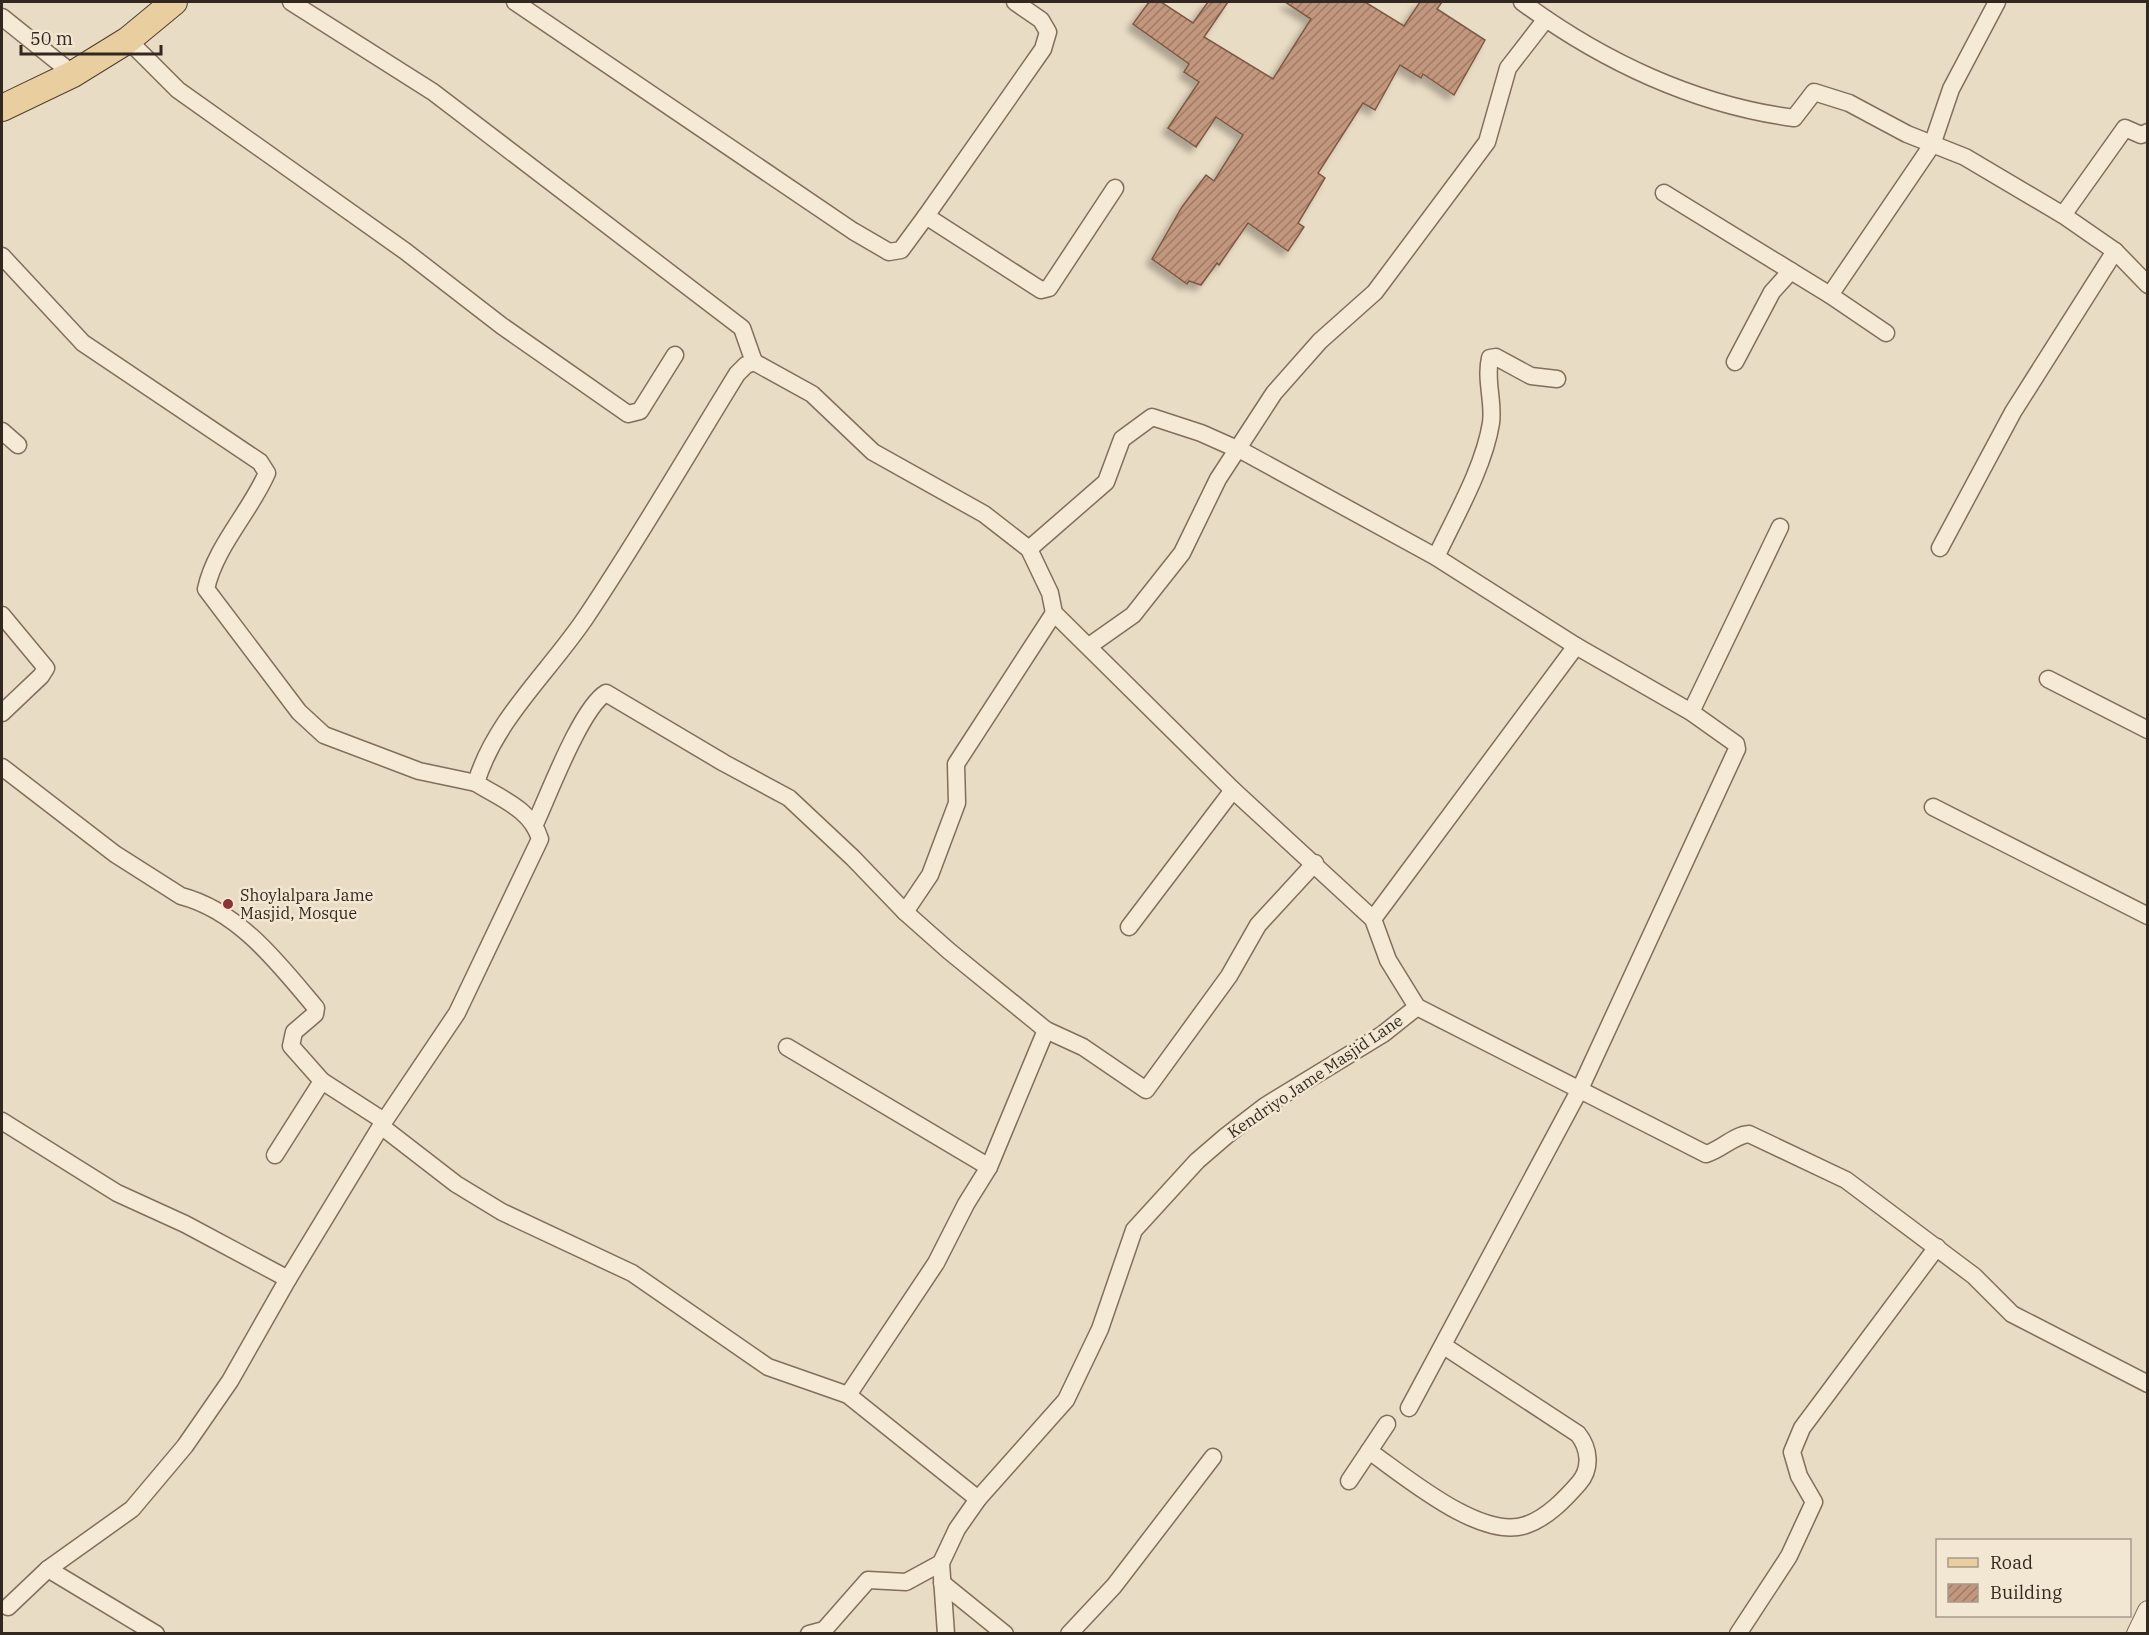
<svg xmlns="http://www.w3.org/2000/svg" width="2149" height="1635" viewBox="0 0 2149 1635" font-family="'IBM Plex Serif',serif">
<defs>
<pattern id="building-hatch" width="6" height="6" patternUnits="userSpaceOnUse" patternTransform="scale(1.5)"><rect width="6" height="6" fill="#c3977d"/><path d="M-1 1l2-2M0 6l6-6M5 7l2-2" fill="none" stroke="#9f7b66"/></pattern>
<filter id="shadow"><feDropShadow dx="-5.5" dy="5.5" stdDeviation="3" flood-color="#0004"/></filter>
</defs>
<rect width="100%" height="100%" fill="#e9dcc4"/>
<!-- building -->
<path fill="url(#building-hatch)" stroke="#7e5944" stroke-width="1.5" filter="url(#shadow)" d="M1149,2H1161L1193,23L1208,2H1228L1204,37L1273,79L1311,19L1285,2H1365L1404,26L1420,2H1442L1437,9L1485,40L1454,95L1423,74L1421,78L1400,65L1375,110L1363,103L1318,173L1325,178L1298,223L1304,227L1288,251L1248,223L1219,265L1217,263L1201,285L1189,281L1187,284L1152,259L1182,207L1206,175L1214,181L1243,135L1216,117L1196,147L1168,128L1199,82L1184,72L1189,64L1133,24Z"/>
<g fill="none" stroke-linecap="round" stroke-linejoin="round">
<!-- minor casing -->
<g stroke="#826e5c" stroke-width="19">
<g id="minor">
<path d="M291,2L433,92L742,328L754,362"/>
<path d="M515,2L853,231L889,252L901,250L926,216L1043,49L1048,32L1041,20L1015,2"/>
<path d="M1522,2C1602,61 1695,105 1794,118L1814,92L1849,103L1907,134L1965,157L2063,215L2115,251L2148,285"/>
<path d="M2,17L73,74"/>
<path d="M128,40L178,90L405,251L502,326L628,414L640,411L675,355"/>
<path d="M1664,193L1830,295L1886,333"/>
<path d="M2063,215L2125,128L2141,135L2148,132"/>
<path d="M926,216L1041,290L1049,288L1115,188"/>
<path d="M2,256L83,343L260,462L267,473C250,512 215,547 206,589L299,712L324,735L419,771L476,783"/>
<path d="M1830,295L1932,145L1951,89L1997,2"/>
<path d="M1735,362L1772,292L1791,271"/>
<path d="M2,431L18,445"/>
<path d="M1940,548L2013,412L2115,251"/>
<path d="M1029,549L1106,482L1122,439L1152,417L1201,433L1246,453L1436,557L1576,646L1691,712L1736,744L1737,749L1580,1089L1409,1408"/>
<path d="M1436,557C1455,517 1484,467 1491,423C1494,402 1485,380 1490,358L1496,357L1531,376L1557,379"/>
<path d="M2,615L46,668L41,676L2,713"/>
<path d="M1089,646L1133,615L1182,553L1218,479L1274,393L1320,341L1375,292L1487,142L1508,68L1546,19"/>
<path d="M2048,679L2148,730"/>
<path d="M1691,712L1780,527"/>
<path d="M2,767L115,854L181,896C239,911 279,964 316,1008L315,1014L294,1032L291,1046L322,1081L384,1121"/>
<path d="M1933,807L2148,916"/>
<path d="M535,824C549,794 581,708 606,693L724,763L789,798L853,858L905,912L949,951L1046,1030L1083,1047L1146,1090L1229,976L1258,925L1315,863"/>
<path d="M905,912L930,875L957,803L956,764L1054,613"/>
<path d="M1373,919L1576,646"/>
<path d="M1129,927L1233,790"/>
<path d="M787,1047L989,1167"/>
<path d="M2,1121L117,1193L185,1224L288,1279"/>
<path d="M381,1126L456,1184L502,1212L632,1273L768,1367L848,1395L978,1499"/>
<path d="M275,1155L322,1081"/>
<path d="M848,1395L936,1263L966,1204L989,1167L1046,1030"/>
<path d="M1369,1451C1405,1476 1481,1541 1526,1525C1547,1518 1565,1499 1579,1483C1592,1468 1589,1448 1578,1434L1444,1346"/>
<path d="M1349,1481L1387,1424"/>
<path d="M48,1569L156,1634"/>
<path d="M942,1583L1005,1634"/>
<path d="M8,1607L48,1569L132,1509L185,1446L230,1381L288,1279L381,1126L457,1013L540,839C531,809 501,799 476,783C495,719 550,671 586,617C639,538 687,455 737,374L746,365L754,362L812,394L873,452L984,514L1029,549L1050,593L1054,613L1233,790L1373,919L1388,960L1417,1007L1706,1154C1721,1150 1734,1135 1749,1134L1846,1180L1974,1276L2012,1314L2148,1384"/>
<path d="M809,1634L824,1630L868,1580L906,1582L941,1563"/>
<path d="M946,1634L941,1563L957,1529L978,1499L1066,1400L1100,1329L1134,1230L1197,1161L1226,1136L1265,1106L1383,1034L1417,1007"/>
<path d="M1069,1634L1114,1586L1213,1457"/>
<path d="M1738,1634L1789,1556L1814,1502L1799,1476L1792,1452L1802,1428L1937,1247"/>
</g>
</g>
<!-- tertiary casing -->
<g stroke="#826e5c" stroke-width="22">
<path id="tertiary" d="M2137,1634L2148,1611"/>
</g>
<!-- primary casing -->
<g stroke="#503d30" stroke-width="28">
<path id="primary" d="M2,108L73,74L128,40L174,2"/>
</g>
<!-- minor -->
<use href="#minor" stroke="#f5ead6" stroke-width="16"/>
<!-- tertiary -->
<use href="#tertiary" stroke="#f5ead6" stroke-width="20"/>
<!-- primary -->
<use href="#primary" stroke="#e9cf9f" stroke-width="26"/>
</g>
<!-- markers -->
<circle fill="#8a3236" stroke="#f1e7d2" stroke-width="2" cx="228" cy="904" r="6"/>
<g text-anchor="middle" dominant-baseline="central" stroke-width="5" stroke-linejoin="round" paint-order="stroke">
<!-- poi labels -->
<g font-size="16" fill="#33281f" stroke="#f1e7d2" text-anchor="start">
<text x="240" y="895">Shoylalpara Jame<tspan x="240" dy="18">Masjid, Mosque</tspan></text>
</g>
<!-- street labels -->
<g font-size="16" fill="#33281f" stroke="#f1e7d2">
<text transform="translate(1315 1076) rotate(-34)">Kendriyo Jame Masjid Lane</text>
</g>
</g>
<!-- border -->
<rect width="2149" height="1635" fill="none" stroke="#33281f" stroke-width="6"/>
<!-- legend -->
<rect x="1936" y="1539" width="195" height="78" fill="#f1e7d2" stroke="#a59b8a" stroke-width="1.5"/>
<rect x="1948" y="1558" width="30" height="9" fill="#e9cf9f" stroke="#a59b8a" stroke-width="1.5"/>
<text x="1990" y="1569" font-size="18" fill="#33281f">Road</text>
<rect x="1948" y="1584" width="30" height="18" fill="url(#building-hatch)" stroke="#a59b8a" stroke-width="1.5"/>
<text x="1990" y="1599" font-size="18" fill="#33281f">Building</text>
<!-- scale -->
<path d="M21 45v9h140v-9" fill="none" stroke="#33281f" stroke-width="3"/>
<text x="30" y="45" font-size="18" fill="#33281f" stroke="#f1e7d2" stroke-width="4.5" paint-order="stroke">50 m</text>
</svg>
